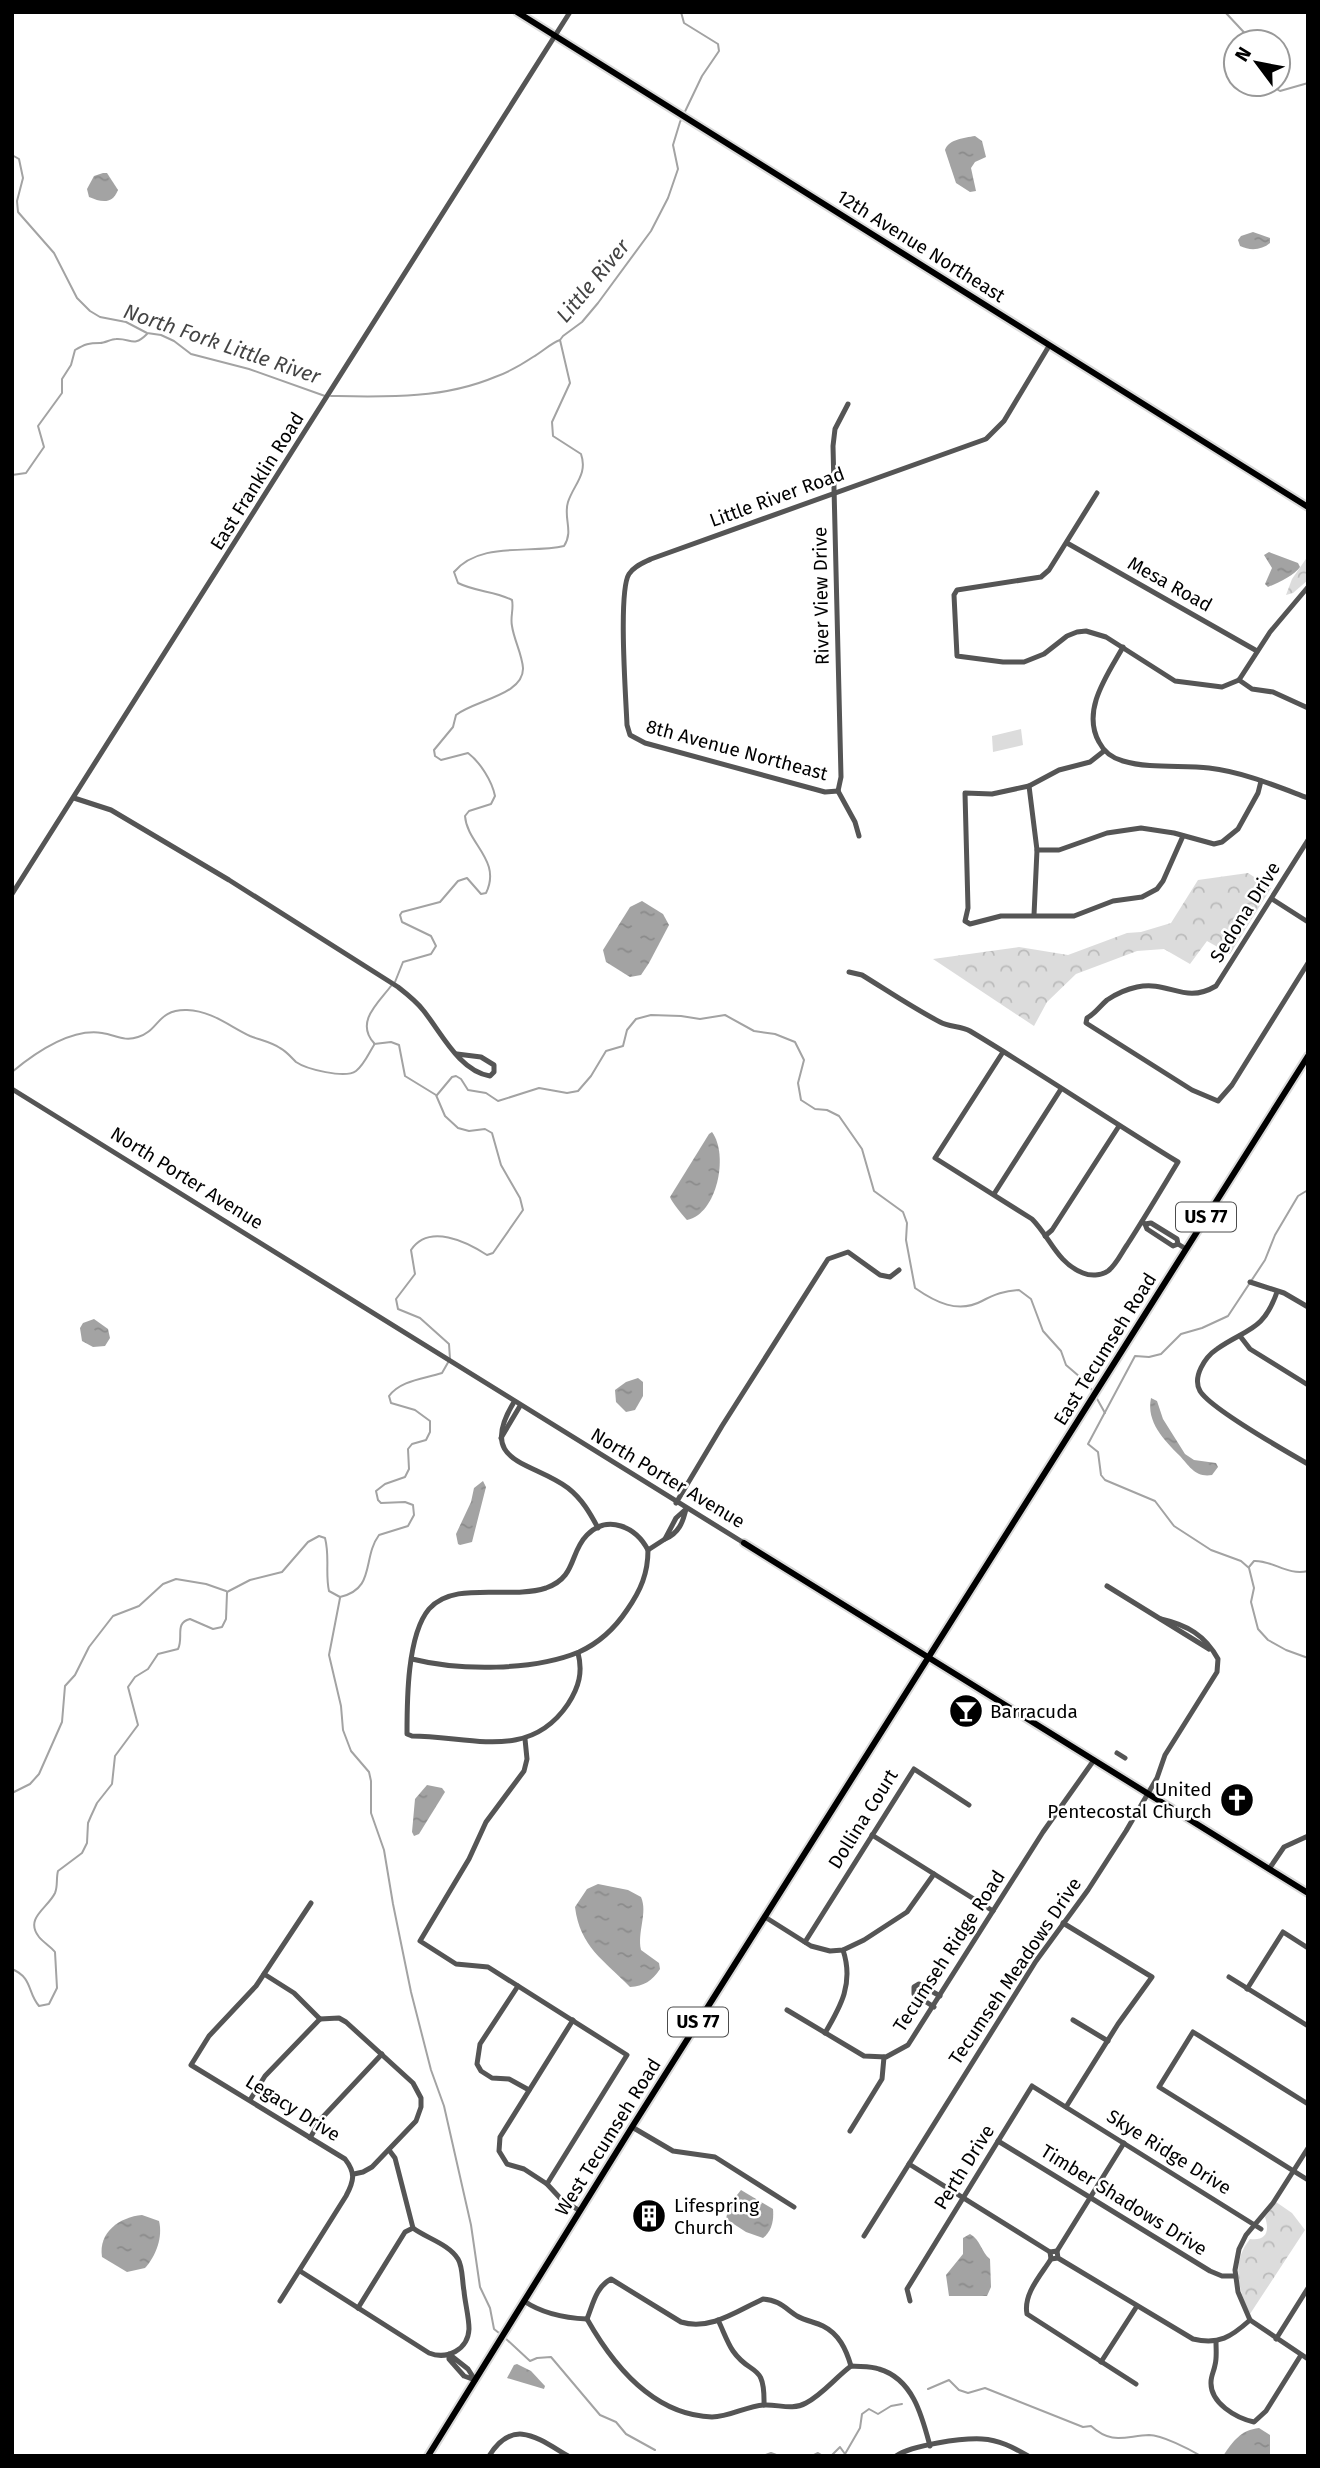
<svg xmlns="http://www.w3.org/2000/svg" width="1320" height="2468" viewBox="0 0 1320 2468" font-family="'Fira Sans',sans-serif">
<defs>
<pattern id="park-crowns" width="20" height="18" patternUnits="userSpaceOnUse" patternTransform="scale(1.75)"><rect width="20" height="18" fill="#dcdcdc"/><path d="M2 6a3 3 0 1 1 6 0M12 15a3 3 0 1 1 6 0" fill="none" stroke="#bbb"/></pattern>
<pattern id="water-ripples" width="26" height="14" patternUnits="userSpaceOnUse" patternTransform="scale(1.75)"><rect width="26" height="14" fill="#a3a3a3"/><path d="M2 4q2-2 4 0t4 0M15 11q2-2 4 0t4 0" fill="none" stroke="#8b8b8b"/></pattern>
</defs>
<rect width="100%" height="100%" fill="#fff"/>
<!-- grass -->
<path fill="#dcdcdc" d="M1021,729L1023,745L993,752L992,736Z"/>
<!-- park -->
<g fill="url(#park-crowns)">
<path d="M1308,556V580L1293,593L1286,595L1292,579Z"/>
<path d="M1248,873L1271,888L1230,954L1207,941L1190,964L1164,949L1137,951L1076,974L1047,1002L1034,1026L933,959L1019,947L1068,955L1127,933L1141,932L1171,923L1198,880Z"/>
<path d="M1276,2202L1292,2213L1305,2230L1250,2314C1238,2290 1231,2262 1250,2239C1266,2241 1270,2232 1265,2217Z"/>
</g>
<!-- water -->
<g fill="url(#water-ripples)">
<path d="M975,136L982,141L986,157L975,162L971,168L976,191L970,192L956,183L945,150C949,139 964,138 975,136Z"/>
<path d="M103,173H107L118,190C112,205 101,202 89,197L87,189L94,176Z"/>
<path d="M1253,232L1270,238V243C1262,250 1250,251 1240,246L1238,240L1241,236Z"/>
<path d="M1269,552L1298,563L1300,567C1295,575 1278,583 1268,587L1265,584L1272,568L1264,555Z"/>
<path d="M642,901L663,914L669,925L649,963L641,975L630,977L606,962L603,950L630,907Z"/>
<path d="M712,1132C729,1155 717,1214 687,1220C683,1216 671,1201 670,1197L709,1134Z"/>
<path d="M94,1319L108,1329L110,1338L105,1346L93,1347L82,1341L80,1328L83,1323Z"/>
<path d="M638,1378L643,1382V1396L635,1410L626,1412L616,1402L615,1390L626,1382Z"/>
<path d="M1151,1398L1157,1401L1163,1419L1185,1454L1194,1460L1216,1463L1218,1467L1212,1475C1196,1478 1189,1466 1180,1456C1164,1440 1146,1422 1151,1398Z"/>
<path d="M483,1481L486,1487L472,1542L460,1545L458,1544L456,1534L471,1502L474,1488Z"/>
<path d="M427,1785L442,1788L445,1792L419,1834L414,1836L412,1832L415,1799Z"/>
<path d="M598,1884L628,1890L641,1897C648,1913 637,1932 641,1950L659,1963L660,1969C652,1981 644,1986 630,1987C604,1960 580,1947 575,1907L587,1889Z"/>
<path d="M741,2190L773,2209C774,2220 772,2231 763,2238L746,2232L726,2219L729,2205Z"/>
<path d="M142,2215L159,2221C163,2237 156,2256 145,2268L127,2272L102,2257C98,2232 120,2217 142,2215Z"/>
<path d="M970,2234C981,2240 981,2252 990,2259L991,2287L987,2296H949L946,2275L963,2254V2238Z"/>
<path d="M517,2364L531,2371L545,2386L544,2389L507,2378L514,2365Z"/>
<path d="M1259,2428L1270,2435V2456H1223C1233,2441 1241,2430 1259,2428Z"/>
</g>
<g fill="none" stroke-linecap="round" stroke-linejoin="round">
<!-- stream -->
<g stroke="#a3a3a3" stroke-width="2">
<path d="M1225,12L1253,42"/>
<path d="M1268,84L1280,91L1308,83"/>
<path d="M12,155L19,159L23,178L17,201L18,212L54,253L77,298L90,311L100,317L126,322L147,333L161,335L174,341L191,354L249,369L325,396"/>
<path d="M331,396C386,397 443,399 495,377C509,372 521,365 533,357C542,352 551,343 560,340L563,336L582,322L598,303L651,231L668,198L678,169L673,145L680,122L702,76L719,51L718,44L684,23L681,12"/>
<path d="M12,475L26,473L44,447L38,426L62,393V379L71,365L75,350C85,344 89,343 100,343C105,343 111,339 116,339C131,338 133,348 147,334"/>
<path d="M395,982L403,962L431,954L436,946L431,936L402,922L400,915L402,912L440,902L458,881L467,878L481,894L486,893C502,860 467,844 465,816L469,811L491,804L495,796C492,781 480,762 468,753L441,760L435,756L434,750L453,727L456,715C475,700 524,695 523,668C522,654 514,640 512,626C510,617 514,609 512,600C495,591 476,592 458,583L454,572C480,541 530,554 564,546C574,531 563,518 568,502C574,484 588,474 581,454L553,436L552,422L570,383L560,340"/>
<path d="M374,1043C355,1022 378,1003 391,986"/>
<path d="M12,1072C35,1053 70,1028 102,1033C116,1035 124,1042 138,1037C159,1031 157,1009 187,1010C212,1011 229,1026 250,1036C260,1040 271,1042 280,1048C286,1051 291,1057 296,1062C306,1069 345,1079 356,1071C364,1065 369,1053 374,1045"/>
<path d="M437,1095L452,1077L456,1076L461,1079L468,1090L486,1093L498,1101L539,1088L567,1093L578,1091L591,1076L606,1051L623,1046L627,1030L636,1019L651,1015L681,1016L700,1019L725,1015L754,1031L775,1034L795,1042L804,1060L798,1083L801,1100L815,1109L827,1110L839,1116L862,1149L874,1191L903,1212L907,1223L906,1240L915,1288C935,1302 958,1314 982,1301C995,1294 1004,1291 1019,1290L1031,1299L1043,1331L1061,1351L1066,1365L1087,1383L1093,1392"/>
<path d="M1308,1190L1298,1196L1275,1235L1265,1260L1228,1316L1202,1328L1181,1334L1161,1354L1149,1357L1135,1356L1088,1444L1098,1452L1101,1475L1105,1480L1155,1501L1174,1526L1211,1550L1241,1561L1249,1568L1254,1588L1251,1602L1258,1629L1268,1640L1286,1650L1308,1658"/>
<path d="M1096,1397L1105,1413"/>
<path d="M1249,1567L1254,1561C1273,1560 1287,1576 1308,1571"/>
<path d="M227,1592L250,1580L282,1572L308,1542L319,1536L325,1538C330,1557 325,1573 329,1591L340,1597C376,1589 362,1558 379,1535L408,1526L414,1515L413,1505L405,1502L381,1503L378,1500L376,1491L385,1484L405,1477L409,1469L408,1449L412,1444L426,1440L430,1432V1421L415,1410L391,1403L389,1396C401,1380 424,1379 442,1373L450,1359L449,1344L420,1318L398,1309L396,1299L415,1274L411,1250C429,1223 467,1242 487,1255L493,1253L523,1210L520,1198L501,1165L492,1133L485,1129L469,1131L458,1128L445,1116L436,1095L405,1076L399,1045L391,1042L374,1044"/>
<path d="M340,1598L329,1655L341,1706L343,1730L351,1751L369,1772L371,1781V1813L384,1850L393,1904L411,1992L431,2070L444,2106L471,2225L480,2287L490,2308L494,2329L499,2333"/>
<path d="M12,1793L30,1784L39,1774L62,1722L65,1686L75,1675L89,1647L113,1616L139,1606L163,1584L176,1579L206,1584L226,1591"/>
<path d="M12,1969C33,1978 27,1992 39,2006L49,2004L57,1988L55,1952C51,1947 43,1942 39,1937C24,1918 48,1908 55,1893C58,1886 56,1878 58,1871L82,1853L87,1843L88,1823L91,1816L97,1803L112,1784L115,1756L138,1725L128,1687L135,1677L148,1669L158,1654L178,1649C184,1637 174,1623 190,1619L213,1629L222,1627L226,1619L227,1593"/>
<path d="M504,2337L530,2361L537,2358L551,2357L600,2415L616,2422L626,2434L655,2450"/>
<path d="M928,2389L949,2380L959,2390L968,2393L985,2388L1083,2427L1091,2426C1112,2445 1125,2436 1149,2435C1162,2435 1189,2449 1201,2456"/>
<path d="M763,2456L771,2453L779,2456"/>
<path d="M812,2456L818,2453L823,2456"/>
<path d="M831,2456L840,2447L845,2454L860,2428L862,2414L869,2409L878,2414L891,2406L902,2404"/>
</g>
<!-- major casing -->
<g stroke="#dbdbdb" stroke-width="10">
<g id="major">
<path d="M517,12L1308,507"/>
<path d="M744,1543L1308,1893"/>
<path d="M428,2456L632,2127L1308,1056"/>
</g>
</g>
<!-- minor -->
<g stroke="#555" stroke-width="5">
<path d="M1097,493L1049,570L1041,577L957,590L954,595L957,656L1003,662H1024L1044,654L1067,636L1077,632L1086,631L1106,637L1175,681L1222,687L1239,680L1270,632L1308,587"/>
<path d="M1067,543L1257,651"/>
<path d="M1123,647C1108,674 1081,710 1099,742C1104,752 1112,758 1123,761C1150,769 1182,765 1209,768C1243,772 1276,786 1308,798"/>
<path d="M1239,680L1252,689L1273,692L1308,708"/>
<path d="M1104,751L1090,762L1059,770L1029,786L992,794L965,793L968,908L965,921L970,924L1001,916H1074L1113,901L1142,897L1157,889L1163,881L1183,836"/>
<path d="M1029,786L1037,850L1034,915"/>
<path d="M838,791L825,792L645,743L630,735L627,725C626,699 618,591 629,574C634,566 643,563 651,559L986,439L1004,421L1049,346"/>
<path d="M838,791L841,777L833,446L835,429L848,404"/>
<path d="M838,791L855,822L859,836"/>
<path d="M74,798L111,810L229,880L398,987C407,994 416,1001 423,1010C441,1032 459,1071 490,1076L494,1072V1065L481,1057L457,1054"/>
<path d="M1308,840L1216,986C1184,1005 1169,980 1137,987C1127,989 1116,994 1107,1000C1100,1006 1095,1014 1087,1018L1086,1023L1192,1090L1218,1101L1232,1085L1308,963"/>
<path d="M1037,850H1059L1107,833L1141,828L1174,833L1214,844L1222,842L1238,829L1258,793L1261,781"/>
<path d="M12,894L570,12"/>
<path d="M1272,899L1308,922"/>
<path d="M849,972L862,975C888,991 913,1008 940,1022C949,1027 961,1026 970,1031C1040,1073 1108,1119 1178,1162C1161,1190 1145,1217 1127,1245C1122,1252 1116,1265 1108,1271C1101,1276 1090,1276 1083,1273C1057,1263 1050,1237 1032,1219L935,1158L1003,1052"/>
<path d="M12,1089L744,1543"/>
<path d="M994,1194L1061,1089"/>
<path d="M1142,1222L1145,1224L1151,1223L1177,1239L1178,1244L1186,1249"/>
<path d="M1145,1224L1147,1229L1173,1246L1178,1244"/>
<path d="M1045,1236L1052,1230L1119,1126"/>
<path d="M1250,1282L1284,1293L1308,1307"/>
<path d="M1277,1292C1263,1332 1247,1328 1217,1349C1205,1357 1192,1377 1200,1391C1210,1408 1287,1452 1308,1464"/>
<path d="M1240,1336L1250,1349L1308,1385"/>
<path d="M514,1402C476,1464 532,1461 568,1488C582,1499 590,1513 598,1528"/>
<path d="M501,1438L520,1406"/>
<path d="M676,1503L722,1426L828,1259L848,1252L880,1275L890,1277L899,1270"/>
<path d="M686,1509C683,1522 679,1533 665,1539L676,1518Z"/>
<path d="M1107,1586L1209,1649"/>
<path d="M578,1653C583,1672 579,1687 568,1704C529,1762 470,1736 412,1736L407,1734C407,1701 407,1635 429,1609C454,1580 509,1600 546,1588C577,1577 569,1553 587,1535C608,1514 636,1527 648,1550L665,1539"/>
<path d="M412,1659C460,1671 533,1671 579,1652C599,1643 615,1628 627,1610C641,1590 648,1573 648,1550"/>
<path d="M525,1739L527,1759L524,1771L486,1822L469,1859L420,1941L456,1964L488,1967L627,2055L547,2184"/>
<path d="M1117,1753L1125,1758"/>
<path d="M872,1835L993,1911"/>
<path d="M1269,1869L1284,1847L1308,1836"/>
<path d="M765,1917L811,1946L830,1951L843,1950L864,1940L907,1912L934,1874"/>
<path d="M1063,1923L1152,1977L1118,2024L1066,2107"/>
<path d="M805,1942L914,1769L969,1805"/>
<path d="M264,1974L294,1993L320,2019"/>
<path d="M1229,1977L1308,2026"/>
<path d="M518,1986L480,2044L477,2064L481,2071L492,2078L509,2079L529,2090"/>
<path d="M1247,1989L1283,1932L1308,1948"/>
<path d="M934,2007L914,1994V1987L919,1984L940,1996"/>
<path d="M787,2010L864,2056L886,2057L908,2045L1043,1832L1094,1760"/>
<path d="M320,2019L339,2018L346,2022L413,2083L421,2098V2107L416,2121L372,2167L363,2172L354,2174"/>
<path d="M573,2020L500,2137L499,2151L507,2164L524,2169L547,2184L561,2199L580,2211"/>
<path d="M1073,2020L1108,2041"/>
<path d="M825,2033C841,2006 854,1983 843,1950"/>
<path d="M250,2100L265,2076L320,2019"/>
<path d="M1308,2104L1193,2032L1159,2087L1308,2180"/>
<path d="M632,2127L673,2151L715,2157L794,2207"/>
<path d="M850,2131L882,2079L884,2057"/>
<path d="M310,2138L321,2119L382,2054"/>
<path d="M998,2141L1210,2271L1222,2276H1235"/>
<path d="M1308,2148L1273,2203L1246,2235L1239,2249L1235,2270L1238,2292L1250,2320L1308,2359"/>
<path d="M909,2164L1050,2252"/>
<path d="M864,2236L1036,1961L1088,1890L1126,1831L1157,1778L1165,1755L1217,1672L1218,1659C1205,1635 1187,1625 1161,1619"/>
<path d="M1057,2251L1124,2143"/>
<path d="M1058,2258L1057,2251L1050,2252L1051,2259L1058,2258L1193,2339C1219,2345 1231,2337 1250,2320"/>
<path d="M1051,2259C1041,2275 1023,2294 1027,2314L1136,2384"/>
<path d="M300,2271L429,2353C447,2360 468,2350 469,2329C469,2317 465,2303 464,2291C462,2281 463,2267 458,2259C449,2244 426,2238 413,2228L395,2158L389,2150"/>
<path d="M280,2301L346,2196C354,2181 356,2173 345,2159L191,2065L209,2036L256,1986L311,1903"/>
<path d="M524,2301C543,2314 564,2318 587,2319"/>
<path d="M910,2301L907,2289L1032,2086L1261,2229"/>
<path d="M358,2308L405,2232L413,2228"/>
<path d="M587,2319C613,2365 653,2415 712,2417C730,2417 746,2406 764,2405C778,2404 792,2411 806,2403C823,2394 835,2378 851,2366C860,2367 871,2366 879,2369C913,2379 922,2416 930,2446"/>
<path d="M587,2319C593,2304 596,2287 611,2279L681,2322C710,2331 737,2311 763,2299C779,2300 785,2308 797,2316C806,2321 815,2322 823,2326C839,2334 846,2349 851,2366"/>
<path d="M718,2320C723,2330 727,2342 733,2351C751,2377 765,2361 764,2405"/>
<path d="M1276,2339L1308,2288"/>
<path d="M1216,2342C1216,2350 1217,2358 1215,2365C1214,2371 1211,2376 1211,2382C1210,2403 1236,2418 1254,2422L1266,2411L1301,2355"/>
<path d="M449,2354L468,2369L475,2380L464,2376L449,2359Z"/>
<path d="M1101,2362L1137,2306"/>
<path d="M489,2456C513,2418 536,2437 568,2456"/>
<path d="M896,2456C912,2445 962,2438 982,2439C999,2440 1013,2447 1028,2456"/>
</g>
<!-- major -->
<use href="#major" stroke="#000" stroke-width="6"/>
</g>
<!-- icons -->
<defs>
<g id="bar-disc" transform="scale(1.75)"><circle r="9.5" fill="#000" stroke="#fff"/><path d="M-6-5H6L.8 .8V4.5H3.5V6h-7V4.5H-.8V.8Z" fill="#fff"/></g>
<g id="church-disc" transform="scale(1.75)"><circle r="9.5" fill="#000" stroke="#fff"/><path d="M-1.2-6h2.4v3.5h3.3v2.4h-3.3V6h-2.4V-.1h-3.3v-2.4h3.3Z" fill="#fff"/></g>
<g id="building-disc" transform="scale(1.75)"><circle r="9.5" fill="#000" stroke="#fff"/><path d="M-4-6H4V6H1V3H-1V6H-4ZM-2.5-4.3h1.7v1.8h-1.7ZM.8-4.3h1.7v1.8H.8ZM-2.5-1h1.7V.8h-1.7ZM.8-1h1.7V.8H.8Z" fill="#fff"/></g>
</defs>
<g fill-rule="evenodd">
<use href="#bar-disc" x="966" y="1711"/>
<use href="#church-disc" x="1237" y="1800"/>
<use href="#building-disc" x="649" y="2216"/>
</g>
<g text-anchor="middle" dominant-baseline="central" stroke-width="5" stroke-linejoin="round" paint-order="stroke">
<!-- shield labels -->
<g fill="#fff" stroke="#4c4c4c" stroke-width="2">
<rect x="1176" y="1202.5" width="60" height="29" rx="5"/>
<rect x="668" y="2007.5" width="60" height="29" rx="5"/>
</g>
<g font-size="18" font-weight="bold" fill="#000">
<text x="1206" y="1217">US 77</text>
<text x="698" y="2022">US 77</text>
</g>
<!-- street labels -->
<g font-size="19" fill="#000" stroke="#fff">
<text transform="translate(921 246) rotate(32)">12th Avenue Northeast</text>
<text transform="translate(257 481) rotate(-58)">East Franklin Road</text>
<text transform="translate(777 497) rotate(-20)">Little River Road</text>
<text transform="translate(1170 584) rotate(29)">Mesa Road</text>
<text transform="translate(821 596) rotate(-91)">River View Drive</text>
<text transform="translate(737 750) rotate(15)">8th Avenue Northeast</text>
<text transform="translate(1245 912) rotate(-58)">Sedona Drive</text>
<text transform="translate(187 1178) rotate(32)">North Porter Avenue</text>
<text transform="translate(1105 1349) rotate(-58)">East Tecumseh Road</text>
<text transform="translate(668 1478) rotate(31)">North Porter Avenue</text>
<text transform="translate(863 1819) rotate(-58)">Dollina Court</text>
<text transform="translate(949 1951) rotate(-57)">Tecumseh Ridge Road</text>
<text transform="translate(1015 1971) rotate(-56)">Tecumseh Meadows Drive</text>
<text transform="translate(293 2108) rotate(32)">Legacy Drive</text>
<text transform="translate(608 2137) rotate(-58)">West Tecumseh Road</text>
<text transform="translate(1169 2152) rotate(32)">Skye Ridge Drive</text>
<text transform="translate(964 2167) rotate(-58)">Perth Drive</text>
<text transform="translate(1124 2200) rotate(32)">Timber Shadows Drive</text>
</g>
<!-- poi labels -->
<g font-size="19" fill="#000" stroke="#fff" text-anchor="start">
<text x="990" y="1711">Barracuda</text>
<text x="1212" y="1789" text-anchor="end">United<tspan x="1212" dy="22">Pentecostal Church</tspan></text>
<text x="674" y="2205">Lifespring<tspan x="674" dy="22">Church</tspan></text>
</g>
<!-- water labels -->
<g font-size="21" font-style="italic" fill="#444" stroke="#fff">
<text transform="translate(593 281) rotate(-50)">Little River</text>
<text transform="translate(222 344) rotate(19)">North Fork Little River</text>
</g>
</g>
<!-- border -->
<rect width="1320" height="2468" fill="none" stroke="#000000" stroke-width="28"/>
<!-- north arrow -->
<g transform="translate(1257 63) rotate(302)"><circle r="33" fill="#ffffff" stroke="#999999" stroke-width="2"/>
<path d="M0-5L12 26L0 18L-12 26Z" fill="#000000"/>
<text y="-10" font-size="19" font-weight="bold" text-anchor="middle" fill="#000000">N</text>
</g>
</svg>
